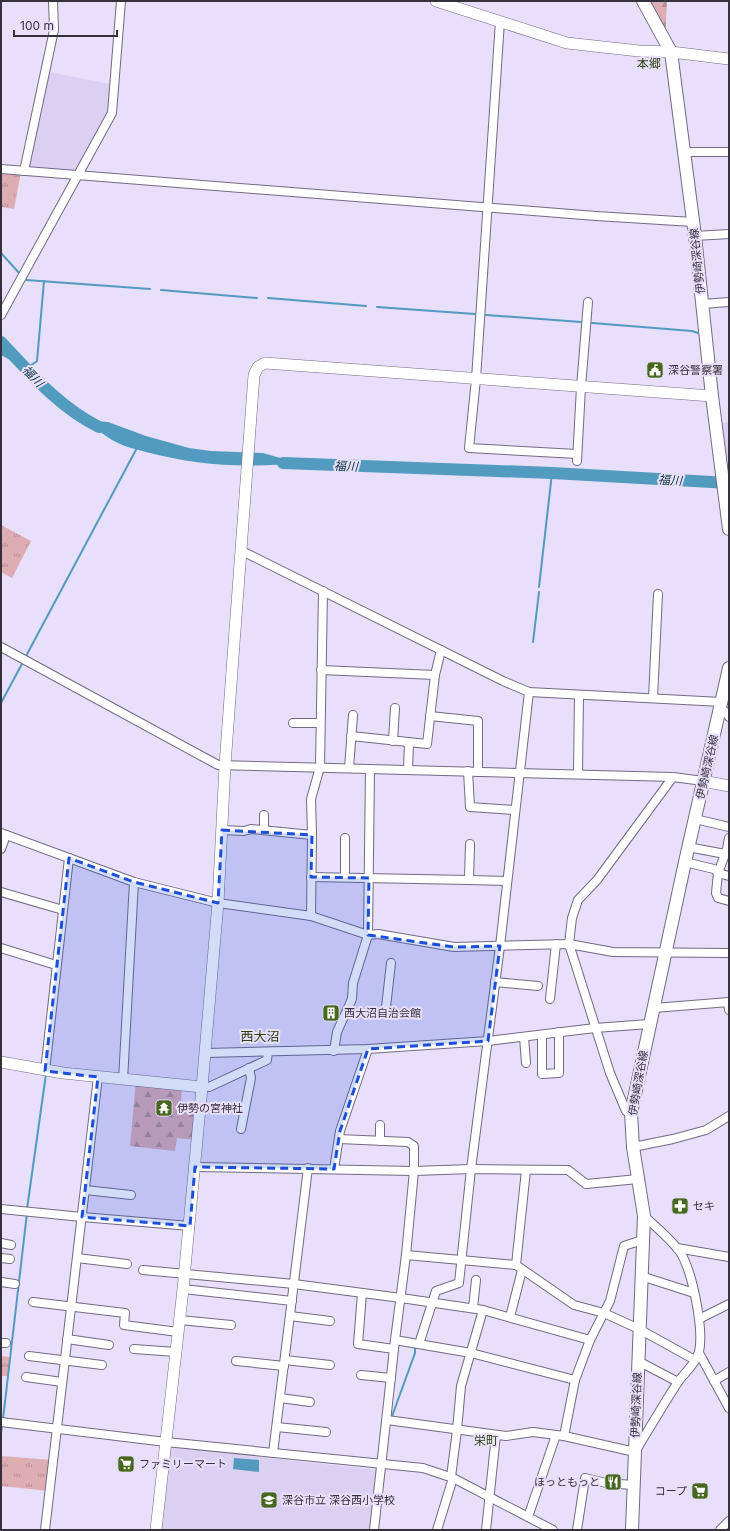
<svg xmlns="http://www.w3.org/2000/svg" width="730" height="1531" viewBox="0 0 730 1531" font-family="Inter,'Noto Sans JP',sans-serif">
<defs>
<pattern id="grass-tufts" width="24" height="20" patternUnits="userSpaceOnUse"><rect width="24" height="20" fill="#deacb3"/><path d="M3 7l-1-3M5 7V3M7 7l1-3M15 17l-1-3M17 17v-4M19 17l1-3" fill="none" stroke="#b58d93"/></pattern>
<pattern id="forest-firs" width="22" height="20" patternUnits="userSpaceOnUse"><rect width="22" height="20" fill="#deacb3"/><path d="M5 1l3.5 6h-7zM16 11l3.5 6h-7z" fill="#b58d93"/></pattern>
</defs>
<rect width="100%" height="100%" fill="#e8dffb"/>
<!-- built -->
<g fill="#dbd0f1">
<path d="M44,71L114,85L112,113L79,175L24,171Z"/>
<path d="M729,422V458L727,457L722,423Z"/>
<path d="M170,1447L377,1470L370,1530H161Z"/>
</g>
<!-- grass -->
<g fill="url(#grass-tufts)">
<path d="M1,171L21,172L14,209L1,207Z"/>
<path d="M1,525L31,541L12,578L1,572Z"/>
<path d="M1,1356L10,1357L8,1376H1Z"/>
<path d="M1,1456L52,1460L49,1491L1,1486Z"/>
</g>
<!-- forest -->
<g fill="url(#forest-firs)">
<path d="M645,1H667L665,41Z"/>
<path d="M136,1081L182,1085L181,1103L200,1106L197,1140L177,1138L175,1151L130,1146Z"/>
</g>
<!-- water -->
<g fill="#529bbf">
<path d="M1,334L26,369L1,355Z"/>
<path d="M85,420L108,422L146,436L189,448L211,451L263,453L298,463C244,468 199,466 146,452C135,449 122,446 112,440C102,434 94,426 85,420Z"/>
<path d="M234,1458L259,1460V1472L233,1469Z"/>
</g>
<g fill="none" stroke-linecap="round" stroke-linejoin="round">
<!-- stream -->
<g stroke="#529bbf" stroke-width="2">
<path d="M1,253L20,274"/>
<path d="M26,280L150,289"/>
<path d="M161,290L257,298"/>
<path d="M268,298L366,306"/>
<path d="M377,307L475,314"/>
<path d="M486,315L581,322"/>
<path d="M592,323L692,331L698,333"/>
<path d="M26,369L37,361L44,281"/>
<path d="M539,587L552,473"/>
<path d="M533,642L539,592"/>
<path d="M25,658L138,446"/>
<path d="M1,703L23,662"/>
<path d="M27,1209L46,1074"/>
<path d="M429,1299L433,1289L435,1288"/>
<path d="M416,1341L428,1303"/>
<path d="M3,1419L27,1213"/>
<path d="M391,1419L415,1353V1345"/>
<path d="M1,1434L2,1424"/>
</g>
<!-- river -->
<g stroke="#529bbf" stroke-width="12">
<path d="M1,342C31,374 59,407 99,427"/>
<path d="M283,463L552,473L729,483"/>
</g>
<!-- street casing -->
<g stroke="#726a82" stroke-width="10">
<g id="street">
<path d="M500,21L476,379L469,448L577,454"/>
<path d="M684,152H729"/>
<path d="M1,169L596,216L693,222"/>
<path d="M24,171L54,30L53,1"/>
<path d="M695,236L729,234"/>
<path d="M702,304L729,302"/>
<path d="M1,315L112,113L121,1"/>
<path d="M577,461L581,387L588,302"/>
<path d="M242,551L503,681L529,692L722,702"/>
<path d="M1,647L218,765L673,777L703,781"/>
<path d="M321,670L435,675"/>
<path d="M653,698L658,594"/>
<path d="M720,709L726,712L729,717"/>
<path d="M430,716L478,721V772"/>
<path d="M293,723H320"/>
<path d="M351,736L427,744L435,675L441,650"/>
<path d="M393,741L395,708"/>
<path d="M349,768L353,715"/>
<path d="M408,770L409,742"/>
<path d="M468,771L470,807L515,810"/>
<path d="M578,774L579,695"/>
<path d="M695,819L729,827"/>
<path d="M222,830L244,831L251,829L312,835"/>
<path d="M264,830V815"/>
<path d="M1,833L134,882L218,903L311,916L368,935L378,934L454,947L569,944L613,952L729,953"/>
<path d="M729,838L727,849L718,873L729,876"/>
<path d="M688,847L725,854"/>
<path d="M1,849L6,835"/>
<path d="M685,862L714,869L718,873L716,893L718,898L729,901"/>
<path d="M311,877L469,880L470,844"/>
<path d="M345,877V838"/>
<path d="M469,880L507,881"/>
<path d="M1,892L63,910"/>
<path d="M311,916L312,835L311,799L320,767L323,591"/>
<path d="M1,948L56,965"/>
<path d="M495,982L538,986"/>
<path d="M550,999L556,944"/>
<path d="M728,1002L729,1010"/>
<path d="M386,1007L391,963"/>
<path d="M654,1008L729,1002"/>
<path d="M542,1035V1074L559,1073V1032"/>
<path d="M524,1037L526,1063"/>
<path d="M334,1051L337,1032L352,999L353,983L368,935L370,769"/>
<path d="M206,1053L368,1049L488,1041L595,1028L649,1024"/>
<path d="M45,1071L69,858"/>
<path d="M123,1080L134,882"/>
<path d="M202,1087H209L267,1060L268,1052"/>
<path d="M631,1113L626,1111L610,1073L569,944L572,918L578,900L597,880L673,777"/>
<path d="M380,1125V1141"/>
<path d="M241,1129L251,1078L249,1068"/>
<path d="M339,1139L408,1142L414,1146V1171L406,1255L395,1340L374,1530"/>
<path d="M633,1147L673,1139L706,1130L729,1116"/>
<path d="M195,1167L414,1171L471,1169L568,1170L586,1184L638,1179"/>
<path d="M334,1169L340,1131L368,1049"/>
<path d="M85,1190L131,1195"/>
<path d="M1,1209L82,1217L190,1226"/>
<path d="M1,1243L11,1245"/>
<path d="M677,1248L729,1257"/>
<path d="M406,1255L516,1265L574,1305L604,1313L639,1329L695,1360"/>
<path d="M1,1258L10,1259"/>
<path d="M77,1258L127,1264"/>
<path d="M516,1265L526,1170"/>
<path d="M143,1270L294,1284L401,1298L483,1310L590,1340"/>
<path d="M641,1276L694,1293"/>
<path d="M1,1282L15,1284"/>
<path d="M183,1289L292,1301"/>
<path d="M362,1293L358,1344L394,1349"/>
<path d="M33,1302L125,1313L124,1325L178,1332"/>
<path d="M473,1308L476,1280"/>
<path d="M290,1316L330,1321"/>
<path d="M510,1317L522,1270"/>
<path d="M699,1319L729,1304"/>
<path d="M180,1320L231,1325"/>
<path d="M67,1339L109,1345"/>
<path d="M395,1340L471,1353L575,1380"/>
<path d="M1,1343H6"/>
<path d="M419,1344L436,1291L459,1283L471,1169L500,946L529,692"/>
<path d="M134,1349L176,1352"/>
<path d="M699,1353L729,1408"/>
<path d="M29,1356L102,1365"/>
<path d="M285,1360L330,1365"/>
<path d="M236,1361L284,1366"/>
<path d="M638,1361L678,1382"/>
<path d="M361,1375L391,1378"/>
<path d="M26,1377L62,1382"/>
<path d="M714,1381L729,1372"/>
<path d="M280,1398L310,1402"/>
<path d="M387,1420L506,1436L533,1432L564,1436L635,1452C649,1429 663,1405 678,1382C684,1373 696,1364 699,1352C704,1329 692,1265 677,1248C667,1236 655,1226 644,1216"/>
<path d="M1,1422L166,1442L423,1468L453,1478L553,1530"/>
<path d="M277,1427L326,1432"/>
<path d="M564,1436L575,1380L590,1340L610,1301L624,1246L642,1240"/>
<path d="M273,1453L308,1168"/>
<path d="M451,1477L457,1430L461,1386L483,1310"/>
<path d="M528,1517L556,1435"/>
<path d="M45,1530L98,1077"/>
<path d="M437,1530L453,1478"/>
<path d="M486,1530L496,1435"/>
<path d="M577,1530L585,1478L606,1483L633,1485"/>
<path d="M720,1530L729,1521"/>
</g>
</g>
<!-- secondary casing -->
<g stroke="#726a82" stroke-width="12">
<g id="secondary">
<path d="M436,1L567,43L639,51L671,52L729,59"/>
<path d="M703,781L729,786"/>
<path d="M1,1062L63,1073L202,1087L183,1289L156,1530"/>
<path d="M202,1087L218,903L225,765L254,375L258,367L265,363L712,396"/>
</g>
</g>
<!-- primary casing -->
<g stroke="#726a82" stroke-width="14">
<g id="primary">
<path d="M643,1L671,52L695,236L712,396L729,529"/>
<path d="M632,1530L644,1216L633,1147L631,1113L685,862L729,668"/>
</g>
</g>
<!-- street -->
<use href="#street" stroke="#fff" stroke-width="8"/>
<!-- secondary -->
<use href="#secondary" stroke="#fff" stroke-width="11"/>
<!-- primary -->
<use href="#primary" stroke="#fff" stroke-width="12"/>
</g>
<!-- marked area -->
<path fill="#1d4ed8" fill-opacity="0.2" stroke="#1d4ed8" stroke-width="3" stroke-dasharray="8 5" stroke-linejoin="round" d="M222,830L312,835L311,877L369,878L368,935L454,947L500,946L488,1041L368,1049L340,1131L334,1169L195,1167L190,1226L82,1217L98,1077L45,1071L69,858L134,882L218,903Z"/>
<!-- icons -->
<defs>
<g id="civic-square" transform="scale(0.9)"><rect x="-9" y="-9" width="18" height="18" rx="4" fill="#47671c" stroke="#e8dffb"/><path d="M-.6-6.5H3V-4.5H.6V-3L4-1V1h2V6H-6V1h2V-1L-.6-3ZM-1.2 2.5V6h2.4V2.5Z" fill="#fff"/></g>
<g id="building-square" transform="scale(0.9)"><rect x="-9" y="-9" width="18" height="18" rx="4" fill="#47671c" stroke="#e8dffb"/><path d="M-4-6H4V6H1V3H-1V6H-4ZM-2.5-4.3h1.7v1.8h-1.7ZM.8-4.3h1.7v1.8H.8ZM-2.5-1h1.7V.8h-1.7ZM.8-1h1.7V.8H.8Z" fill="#fff"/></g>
<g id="temple-square" transform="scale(0.9)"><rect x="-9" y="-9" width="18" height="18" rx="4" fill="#47671c" stroke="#e8dffb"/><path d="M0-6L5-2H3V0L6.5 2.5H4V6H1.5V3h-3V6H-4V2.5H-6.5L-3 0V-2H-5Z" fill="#fff"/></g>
<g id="pharmacy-square" transform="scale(0.9)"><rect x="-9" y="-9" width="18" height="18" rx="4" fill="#47671c" stroke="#e8dffb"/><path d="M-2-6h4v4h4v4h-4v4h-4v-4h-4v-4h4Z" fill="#fff"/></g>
<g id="supermarket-square" transform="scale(0.9)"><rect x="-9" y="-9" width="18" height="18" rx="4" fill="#47671c" stroke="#e8dffb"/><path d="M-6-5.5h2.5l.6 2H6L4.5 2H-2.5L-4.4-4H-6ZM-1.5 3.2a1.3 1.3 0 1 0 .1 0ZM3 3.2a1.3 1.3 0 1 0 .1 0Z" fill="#fff"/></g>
<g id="restaurant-square" transform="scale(0.9)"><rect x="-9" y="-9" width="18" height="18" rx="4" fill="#47671c" stroke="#e8dffb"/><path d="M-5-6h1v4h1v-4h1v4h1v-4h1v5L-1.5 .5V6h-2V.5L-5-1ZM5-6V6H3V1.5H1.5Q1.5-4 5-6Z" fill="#fff"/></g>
<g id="school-square" transform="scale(0.9)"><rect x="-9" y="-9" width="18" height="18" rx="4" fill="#47671c" stroke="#e8dffb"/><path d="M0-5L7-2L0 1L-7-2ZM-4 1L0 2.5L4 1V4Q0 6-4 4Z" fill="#fff"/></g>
</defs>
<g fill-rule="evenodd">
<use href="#civic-square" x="655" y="370"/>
<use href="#building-square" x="331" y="1013"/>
<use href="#temple-square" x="164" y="1108"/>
<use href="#pharmacy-square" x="680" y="1206"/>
<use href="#supermarket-square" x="126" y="1464"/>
<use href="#restaurant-square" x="613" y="1482"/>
<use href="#supermarket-square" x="700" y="1491"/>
<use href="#school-square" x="269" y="1500"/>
</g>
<g text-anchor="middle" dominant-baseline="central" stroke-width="4" stroke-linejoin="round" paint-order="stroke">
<!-- street labels -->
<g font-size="11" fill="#34313b" stroke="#e8dffb">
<text transform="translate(697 261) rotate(-96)">伊勢崎深谷線</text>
<text transform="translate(707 767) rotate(-77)">伊勢崎深谷線</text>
<text transform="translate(638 1083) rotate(-80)">伊勢崎深谷線</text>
<text transform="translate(636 1405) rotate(-88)">伊勢崎深谷線</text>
</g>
<!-- poi labels -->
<g font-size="11" fill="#34313b" stroke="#e8dffb" text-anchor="start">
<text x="668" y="370">深谷警察署</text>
<text x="344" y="1013">西大沼自治会館</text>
<text x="177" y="1108">伊勢の宮神社</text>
<text x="693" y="1206">セキ</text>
<text x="139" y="1464">ファミリーマート</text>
<text x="600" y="1482" text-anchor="end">ほっともっと</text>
<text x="687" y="1491" text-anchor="end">コープ</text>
<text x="282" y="1500">深谷市立 深谷西小学校</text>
</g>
<!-- neighbourhood labels -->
<g font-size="12" fill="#2d4310" stroke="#e8dffb">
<text x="649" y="63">本郷</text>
<text x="486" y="1440">栄町</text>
</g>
<!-- water labels -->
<g font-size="12" font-style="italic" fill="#113343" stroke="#e8dffb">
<text transform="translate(33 376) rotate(46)">福川</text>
<text transform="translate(346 466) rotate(2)">福川</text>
<text transform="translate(670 480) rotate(3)">福川</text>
</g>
<!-- quarter labels -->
<g font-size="13" fill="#2d4310" stroke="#e8dffb">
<text x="260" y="1036">西大沼</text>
</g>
</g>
<!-- border -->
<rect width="730" height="1531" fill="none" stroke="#34313b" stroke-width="4"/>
<!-- scale -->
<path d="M14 30v6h103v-6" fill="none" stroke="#34313b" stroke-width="2"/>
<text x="20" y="30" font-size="12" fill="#34313b" stroke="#e8dffb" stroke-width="3" paint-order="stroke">100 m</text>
</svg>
